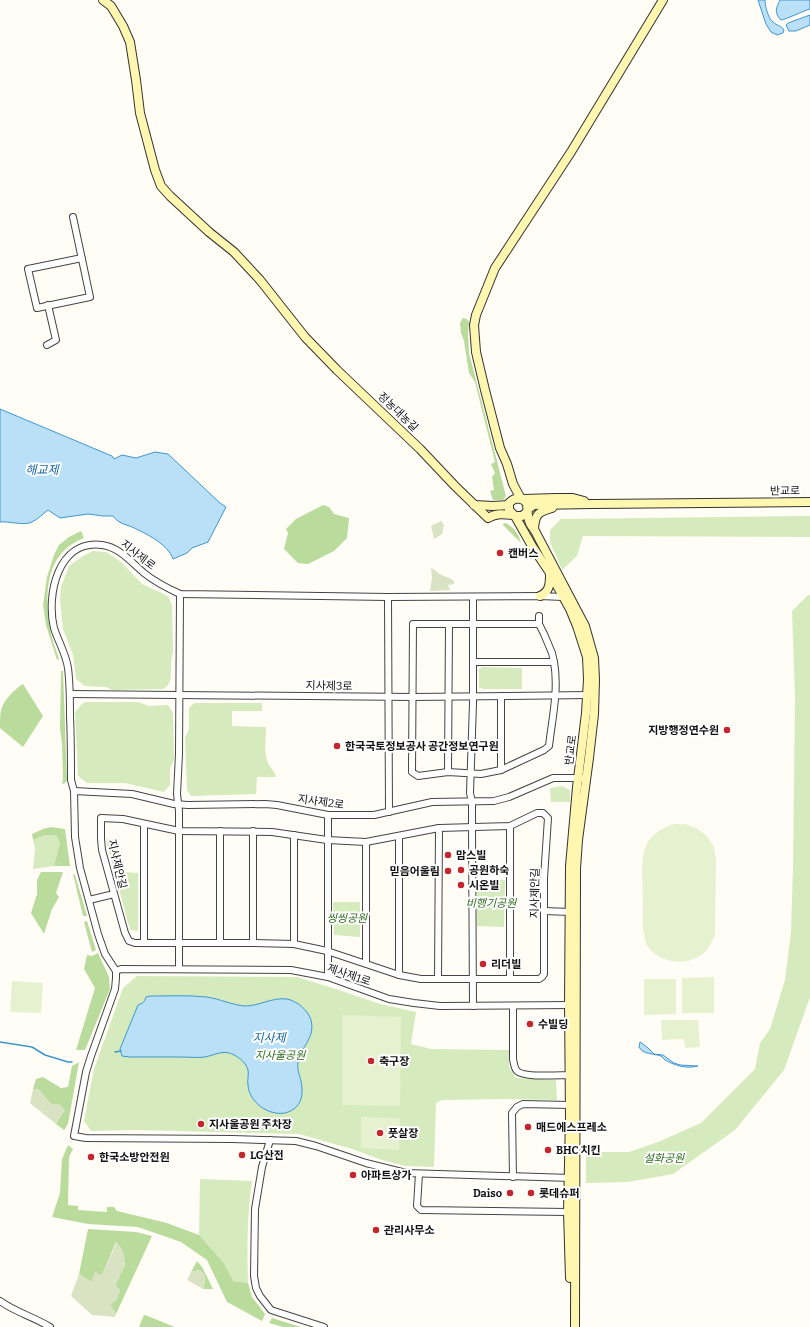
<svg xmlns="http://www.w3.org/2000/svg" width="810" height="1327" viewBox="0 0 810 1327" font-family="Bitter,'Noto Sans KR',serif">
<rect width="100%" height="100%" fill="#fffdf5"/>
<!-- green -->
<g fill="#d5ebbd">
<path d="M810,516V537L583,536L577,556L562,570L550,542V530L561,519Z"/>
<path d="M93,551L106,552L121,562L142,584L168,596L172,605L173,652C168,666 176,683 163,689L112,690L106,687L85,686L76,679L73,655L63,629L60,600L61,587L69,566L83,556Z"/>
<path d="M808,595H810V997L784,1070L735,1130L673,1174L628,1182L586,1183V1152H629L658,1142L701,1123L755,1069L760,1043L770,1029L785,980L791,932L793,868L795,696L792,611Z"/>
<path d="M482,667L522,668V689H483L479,687V669Z"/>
<path d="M85,702H138L149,706L168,705L173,713L174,760L170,768V785L164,792L125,783H87L78,776L75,712L81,705Z"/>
<path d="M194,703H262V711H232V726L266,727C266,736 264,751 267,760C268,767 275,770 276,777H257L256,794L191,796L187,790L185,738L189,729V708Z"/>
<path d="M562,786L570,790V802H551L550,788Z"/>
<path d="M45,835H56L60,843L54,866L33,869L35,849L33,840Z"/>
<path d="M106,839L115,840L125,872L138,873V931L131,930L128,923Z"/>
<path d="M477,880H505L504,927L477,926Z"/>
<path d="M333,902H360V937L334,935Z"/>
<path d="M137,976L297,977L336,989L380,1004L416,1012L411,1044L431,1049L509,1050V1067L516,1078L556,1080L557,1100L507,1099L442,1100L436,1103L434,1167L406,1166L382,1160L352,1149L299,1134L135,1130L91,1131L84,1121L94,1069L123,988Z"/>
<path d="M200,1179L252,1181C247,1215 247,1249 248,1283L233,1281L224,1263L199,1235Z"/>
</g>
<!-- forest -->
<g fill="#b9dc9c">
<path d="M463,318L467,319L469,322L468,333L469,353L506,496L503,500H493L490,491L494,490L492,477L495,473L491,464L495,462L475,382L469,373L464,341L461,333L460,323Z"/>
<path d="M323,505L329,507L334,514L349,518L347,538L334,551L308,564L298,563L284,549L288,533L286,529L296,519Z"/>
<path d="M506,523C515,529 518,533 521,543L503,525V524Z"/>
<path d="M81,531L84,538C46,552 44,592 50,627C51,638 56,649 59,659L57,660L46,625L43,605L47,577L54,555L59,545L69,537Z"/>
<path d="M61,671H63L67,781L65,783L62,784L63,779L62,744L60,728Z"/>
<path d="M23,684L43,716L23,747L0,728C0,711 0,706 11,694C15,690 18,687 23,684Z"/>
<path d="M51,827L65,829L70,866H54L60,843L56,835H45L33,840L32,834L43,829Z"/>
<path d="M41,872H63L56,893L59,897L52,909L44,934L31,913L37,894V880Z"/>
<path d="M69,872L75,875L87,916H83L73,874Z"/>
<path d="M87,921L96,950L92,952L84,922Z"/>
<path d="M98,953L109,977L110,989L85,1050H76L95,988L84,969L87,955L92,956Z"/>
<path d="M79,1062L68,1124L64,1130L56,1124L64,1110L51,1104L38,1089H33L36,1079L43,1077L61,1088L68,1087L72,1066Z"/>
<path d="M68,1145L73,1149L69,1157L68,1205L78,1206V1210L107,1212V1207H114L117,1211L167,1223L199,1235L224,1263L233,1281L248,1283L252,1297L265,1314L262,1321L227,1302L207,1260L181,1242L138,1227L88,1224L52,1217L60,1193L62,1159Z"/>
<path d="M88,1229L136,1232L152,1236L116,1314L110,1305L116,1300L120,1290L115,1286L125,1264L116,1242L102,1275L91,1282L79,1274Z"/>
<path d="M197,1261L202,1267L213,1289H203L205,1281L204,1274L199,1270L191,1272Z"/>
<path d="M144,1315H145L175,1327H139Z"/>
<path d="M272,1318L301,1327H283L269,1323Z"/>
</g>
<!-- cemetery -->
<g fill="#d9e3c4">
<path d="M441,521L444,525L442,534L434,539L431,526Z"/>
<path d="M431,568C435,569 438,574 442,575C447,578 448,576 454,581V584L448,585L450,590L430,591L432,578Z"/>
<path d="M33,1089H38L51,1104H59L65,1110L56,1124L30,1103Z"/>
<path d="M117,1242C131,1260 123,1268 115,1286L120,1290L116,1300L110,1305L116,1314L115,1317L92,1315L71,1296L79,1274L91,1282L95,1272L102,1275Z"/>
<path d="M199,1270L204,1274L205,1281L203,1289L187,1280L191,1272Z"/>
</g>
<!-- pitch -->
<g fill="#e6f2cf">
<path d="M674,824H686L698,829L707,836L714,847L716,860L715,935C712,941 710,946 706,951C690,967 659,965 647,945C645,942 644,937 644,933C642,924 643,913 643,903C643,889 640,857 646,846C651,834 662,828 674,824Z"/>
<path d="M714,977V1013H682V978Z"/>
<path d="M644,979H676V1014L644,1015Z"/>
<path d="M12,981L43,983L41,1013L10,1012Z"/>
<path d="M342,1015L401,1017L400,1106L342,1105Z"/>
<path d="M661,1020H698L700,1047L685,1048L684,1039L662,1040Z"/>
<path d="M361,1117L400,1118L399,1150L361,1148Z"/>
</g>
<!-- water -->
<g fill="#b9e0f7" stroke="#3f96cf">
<path d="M758,0H765C765,6 768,18 773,22C777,26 781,25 784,30L783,33L777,35L771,32L766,24Z"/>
<path d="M780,0H810V9C803,11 787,19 781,20C774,13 776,8 780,0Z"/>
<path d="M810,15V25L796,31H789L786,25L788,23Z"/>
<path d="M0,409L112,456L114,459L122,455L136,458L155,452L168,454L220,503L226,507L208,542L192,548L187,553L173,559C168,544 145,533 132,527C124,524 118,523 113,516H103L88,514L60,518L48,510C43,514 38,519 32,522C25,526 9,521 0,522Z"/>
<path d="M150,996C169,996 188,995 207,997C220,999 232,1005 245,1006C259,1006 273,997 287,999C297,1001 308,1010 311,1020C317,1042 292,1051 299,1074C304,1089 305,1108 285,1113C268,1116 249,1102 248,1085C247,1080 249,1075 248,1070C246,1063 240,1058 234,1055C224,1049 215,1055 205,1057C198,1058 189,1057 181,1057C164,1057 147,1057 130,1057L122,1056L120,1049L138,1005C143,1003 144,1003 146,997Z"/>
<path d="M640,1042L647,1047L654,1054L663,1055L674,1063L680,1065L698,1066C687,1069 676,1066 665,1060C664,1059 662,1057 661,1056C653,1053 643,1055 639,1047Z"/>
</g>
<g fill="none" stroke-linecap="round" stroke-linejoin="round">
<!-- stream -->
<g stroke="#3f96cf" stroke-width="1.5">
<path d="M0,1042L32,1047L45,1055L68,1062H72"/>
<path d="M115,1052L121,1051"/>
</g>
<!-- street casing -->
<g stroke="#444" stroke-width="8">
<g id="street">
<path d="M73,217L90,297L37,308L28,269L82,258"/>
<path d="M47,345L56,340L48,305"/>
<path d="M388,597L389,812"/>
<path d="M563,597L540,596L388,597L180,594C167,588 155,582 144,573C131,562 119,547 102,545C58,539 46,595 54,628C58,641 66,654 68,668C70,684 70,700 70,716C71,737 71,759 71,780L74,791L75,837L80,868L98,934L105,954L116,971V978L115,989L91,1056L86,1072L74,1136L86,1138L232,1139L296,1141L316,1146L366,1163L406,1173L571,1178"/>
<path d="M539,616V624L544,634L552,653L554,662"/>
<path d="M473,662H554C559,690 552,719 549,746L544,750L501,770L481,774L448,772L418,776L412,772L413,624H539"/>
<path d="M70,694L413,697L588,695"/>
<path d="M501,770V696"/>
<path d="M448,772L449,624"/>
<path d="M74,791L132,794L174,804L188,805L265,804L277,805L328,815H374L432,802L494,801L509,797L553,778H582"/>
<path d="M537,813H543L548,818L544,878V974L542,977L539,979H421L399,975L327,951L294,944L253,943H135L129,941L125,933L102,850L101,839V818L123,819L179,831L272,832L327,840L366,842L439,828L510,826Z"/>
<path d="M328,815V977"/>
<path d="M399,836V975"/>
<path d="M89,900L114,894"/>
<path d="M544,911L570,912"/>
<path d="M144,943V824"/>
<path d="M220,943V831"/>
<path d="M253,943V831"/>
<path d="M294,944V835"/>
<path d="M366,963V842"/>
<path d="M179,969V811L177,794L179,754L180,594"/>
<path d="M116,971L121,969L291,970L328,977L389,999L414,1003L440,1006L572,1005"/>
<path d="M510,978V826"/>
<path d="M438,979L439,828"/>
<path d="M473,1006L472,827V802L470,793L473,703V597"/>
<path d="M513,1006V1059C514,1063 514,1068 517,1071C524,1078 559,1075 570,1075"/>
<path d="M270,1140L262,1167L255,1209L254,1276L256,1288L260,1296L271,1310L324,1327"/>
<path d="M419,1174L417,1206L421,1210L568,1212"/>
<path d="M513,1177L512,1113L517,1107L523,1104L570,1105"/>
<path d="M0,1301C15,1312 34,1317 50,1327"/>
</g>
</g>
<!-- secondary casing -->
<g stroke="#333" stroke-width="10">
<g id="secondary">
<path d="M103,0L111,6L123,26L130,42L136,80L140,113L155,170L161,186L170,196L209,232L234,252L260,280L305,337L337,370L420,449L455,486L488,518C496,513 504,514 513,515"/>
<path d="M521,499L513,484L507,464L500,448L485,390L476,352L474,325L476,315L495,268L571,152L663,0"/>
<path d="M523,499L556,498H573L584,501"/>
<path d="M474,505L493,506L509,505"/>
<path d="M528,509L534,505L592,504L810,502"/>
<path d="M527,512L522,516H515L509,510V503C515,497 523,497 527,504C528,513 527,522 534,529L585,626L594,658L595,680L594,714L589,758L578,840L576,869L575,1327"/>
<path d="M515,516L532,546L550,573L570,609L577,626L587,657L588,679L586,713L577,787L570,866L569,1005L570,1115L568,1212L570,1278"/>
<path d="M534,529C535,514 538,512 552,508"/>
<path d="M540,596C550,592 550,583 550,574"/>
</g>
</g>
<!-- street -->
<use href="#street" stroke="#fff" stroke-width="6"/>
<!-- secondary -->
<use href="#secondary" stroke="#fff6b0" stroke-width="8"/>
</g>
<!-- markers -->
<g fill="#c4262e" stroke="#fff" stroke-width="1.5">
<circle cx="500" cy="553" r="4"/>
<circle cx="727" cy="730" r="4"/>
<circle cx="337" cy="746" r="4"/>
<circle cx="448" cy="855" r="4"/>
<circle cx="461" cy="870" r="4"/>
<circle cx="448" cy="871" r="4"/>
<circle cx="461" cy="885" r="4"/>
<circle cx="483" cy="964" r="4"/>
<circle cx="530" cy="1024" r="4"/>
<circle cx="371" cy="1061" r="4"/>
<circle cx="201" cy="1124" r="4"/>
<circle cx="528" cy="1127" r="4"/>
<circle cx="380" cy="1133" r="4"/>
<circle cx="548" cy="1150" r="4"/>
<circle cx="242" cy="1155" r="4"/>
<circle cx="91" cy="1157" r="4"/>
<circle cx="353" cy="1175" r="4"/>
<circle cx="510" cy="1193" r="4"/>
<circle cx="531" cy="1193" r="4"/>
<circle cx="376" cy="1230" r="4"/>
</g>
<g text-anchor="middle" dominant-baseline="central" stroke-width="4" stroke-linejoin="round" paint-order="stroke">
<!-- street labels -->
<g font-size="11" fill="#111" stroke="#fff">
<text transform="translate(398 412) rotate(44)">정농대농길</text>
<text transform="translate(785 491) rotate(-1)">반교로</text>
<text transform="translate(138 555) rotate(38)">지사제로</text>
<text transform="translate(329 686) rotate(1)">지사제3로</text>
<text transform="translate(571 750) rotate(-83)">반교로</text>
<text transform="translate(321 802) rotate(8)">지사제2로</text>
<text transform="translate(117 864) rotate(77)">지사제안길</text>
<text transform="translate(535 893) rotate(-89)">지사제안길</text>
<text transform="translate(349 975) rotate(19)">제사제1로</text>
</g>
<!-- poi labels -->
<g font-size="11" font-weight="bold" fill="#111" stroke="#fff" text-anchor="start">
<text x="508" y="553">캔버스</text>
<text x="719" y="730" text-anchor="end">지방행정연수원</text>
<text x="345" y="746">한국국토정보공사 공간정보연구원</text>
<text x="456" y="855">맘스빌</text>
<text x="469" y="870">공원하숙</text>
<text x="440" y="871" text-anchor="end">믿음어울림</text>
<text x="469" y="885">시온빌</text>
<text x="491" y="964">리더빌</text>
<text x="538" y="1024">수빌딩</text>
<text x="379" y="1061">축구장</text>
<text x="209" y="1124">지사울공원 주차장</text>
<text x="536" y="1127">매드에스프레소</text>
<text x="388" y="1133">풋살장</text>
<text x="556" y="1150">BHC 치킨</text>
<text x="250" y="1155">LG산전</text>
<text x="99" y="1157">한국소방안전원</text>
<text x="361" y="1175">아파트상가</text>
<text x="502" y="1193" text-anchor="end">Daiso</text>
<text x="539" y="1193">롯데슈퍼</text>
<text x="384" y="1230">관리사무소</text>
</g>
<!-- park labels -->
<g font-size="11" font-style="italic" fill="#2f6b1f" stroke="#fff">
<text x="491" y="903">비행기공원</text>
<text x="347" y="918">씽씽공원</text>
<text x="280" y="1055">지사울공원</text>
<text x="664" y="1158">설화공원</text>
</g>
<!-- water labels -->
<g font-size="12" font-style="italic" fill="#1768a6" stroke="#fff">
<text x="42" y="470">해교제</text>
<text x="269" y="1038">지사제</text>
</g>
</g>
</svg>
